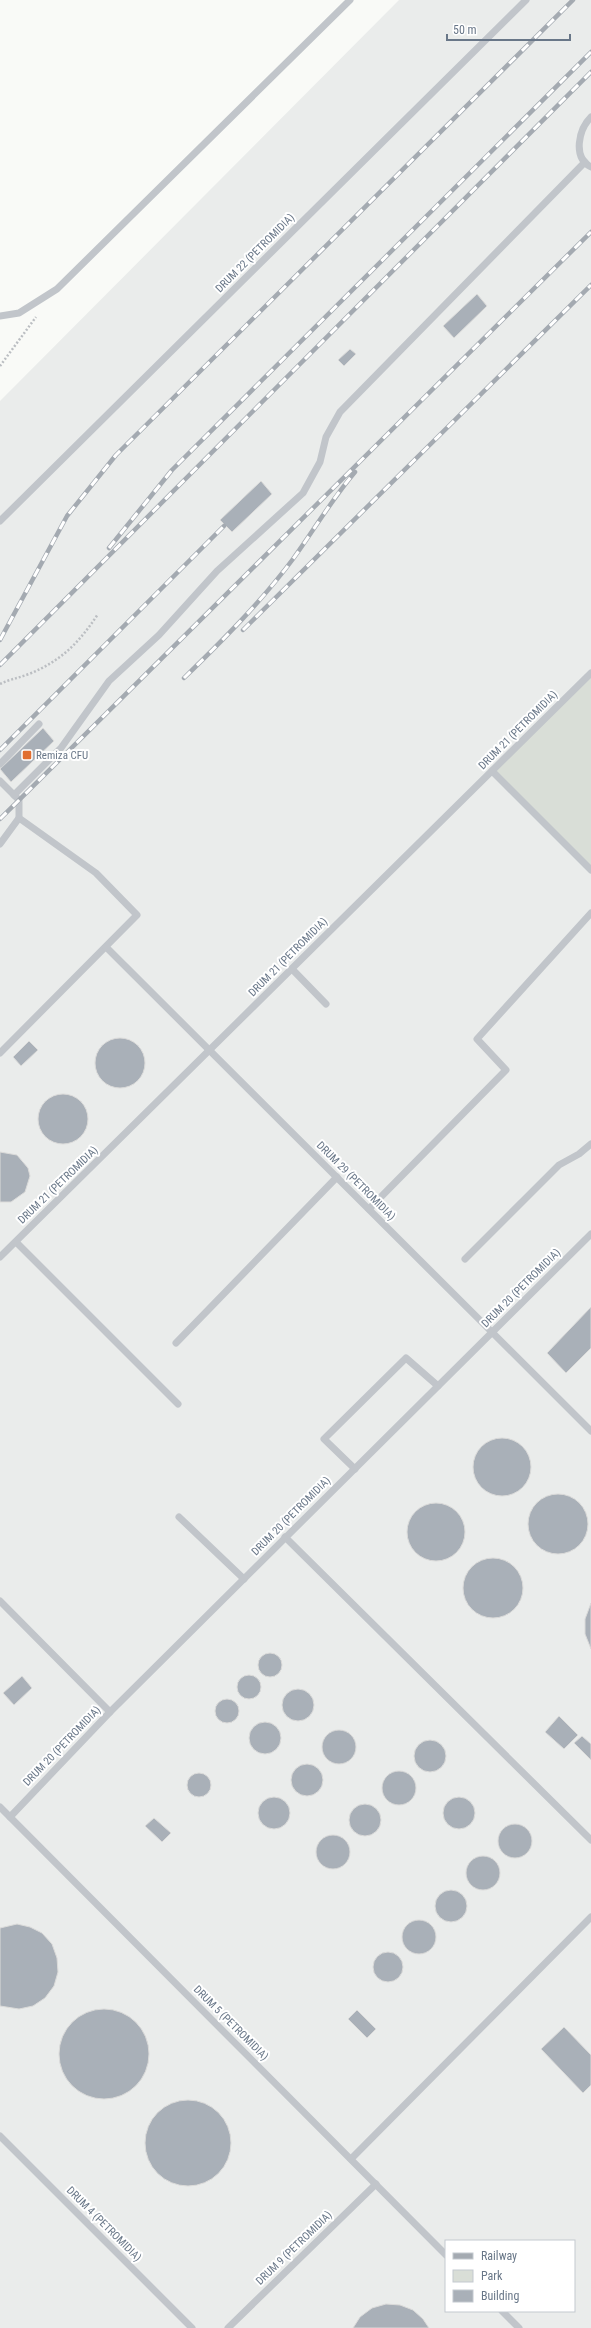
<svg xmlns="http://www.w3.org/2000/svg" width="591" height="2328" viewBox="0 0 591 2328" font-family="'Roboto Condensed',sans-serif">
<rect width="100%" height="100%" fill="#f9faf7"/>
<!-- built -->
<path fill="#eaeceb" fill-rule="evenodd" d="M399,0H591V2328H0V401ZM446,2241H574V2311H446Z"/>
<!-- green -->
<path fill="#d9ded7" d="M591,673V871L492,771Z"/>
<!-- building -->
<g fill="#a9b0b8" stroke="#dbdbda">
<path d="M477,294L487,306L454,338L443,326Z"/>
<path d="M350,349L356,354L344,366L338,360Z"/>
<path d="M261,481L272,494L232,532L220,520Z"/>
<path d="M43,728L54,741L11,782L0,769Z"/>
<circle cx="120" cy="1063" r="25"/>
<path d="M29,1041L38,1050L21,1066L13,1057Z"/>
<circle cx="63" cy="1119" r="25"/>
<path d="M0,1152L17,1155L28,1168L30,1176L25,1192L11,1202H0Z"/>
<path d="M591,1307V1348L566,1373L547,1353Z"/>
<circle cx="502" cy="1467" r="29"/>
<circle cx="558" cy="1524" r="30"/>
<circle cx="436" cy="1532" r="29"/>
<circle cx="493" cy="1588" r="30"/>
<path d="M591,1603V1649L585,1634V1619Z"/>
<circle cx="270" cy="1665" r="12"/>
<circle cx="249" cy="1687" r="12"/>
<path d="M22,1676L32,1688L14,1705L3,1693Z"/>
<circle cx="298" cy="1705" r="16"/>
<circle cx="227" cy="1711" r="12"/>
<path d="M559,1716L578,1735L564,1749L545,1732Z"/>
<circle cx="265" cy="1738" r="16"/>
<circle cx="339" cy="1747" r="17"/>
<path d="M582,1736L591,1744V1760L574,1743Z"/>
<circle cx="430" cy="1756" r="16"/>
<circle cx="307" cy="1780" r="16"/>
<circle cx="399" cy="1788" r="17"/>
<circle cx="199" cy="1785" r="12"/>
<circle cx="459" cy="1813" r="16"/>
<circle cx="274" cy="1813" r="16"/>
<circle cx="365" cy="1820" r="16"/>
<path d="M154,1818L171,1833L162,1842L145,1826Z"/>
<circle cx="515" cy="1841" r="17"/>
<circle cx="333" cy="1852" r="17"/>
<circle cx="483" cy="1873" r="17"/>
<circle cx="451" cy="1906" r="16"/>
<circle cx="419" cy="1937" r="17"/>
<path d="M17,1924L30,1927L42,1933L52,1944L57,1958L58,1972L54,1986L45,1998L33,2006L19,2009L0,2006V1928Z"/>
<circle cx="388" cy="1967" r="15"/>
<circle cx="104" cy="2054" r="45"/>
<path d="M357,2010L376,2029L367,2038L348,2019Z"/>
<path d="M564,2027L591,2055V2085L583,2093L541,2049Z"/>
<circle cx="188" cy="2143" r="43"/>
<path d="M386,2304L400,2305L413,2310L423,2319L429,2328H353L360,2317L372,2308Z"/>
</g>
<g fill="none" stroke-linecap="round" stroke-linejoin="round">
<!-- path -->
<g stroke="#bbbec2" stroke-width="2.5" stroke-dasharray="2 2" stroke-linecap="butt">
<path d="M0,366L36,317"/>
<path d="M0,684C10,679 19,678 29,674C61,661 79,643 98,614"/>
</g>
<!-- lane -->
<g stroke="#c1c5ca" stroke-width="7">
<path d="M591,117C579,129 572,157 591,167"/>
<path d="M0,316L19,313L57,289L350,0"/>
<path d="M0,521L526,0"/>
<path d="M0,764L39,724"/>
<path d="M492,771L591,870"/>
<path d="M0,781L19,800V818L96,873L137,915L0,1053"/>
<path d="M14,795L61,748L109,681L159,635L217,571L303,493L320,462L326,437L340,412L585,162"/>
<path d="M0,844L19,818"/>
<path d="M106,947L591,1431"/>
<path d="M292,969L326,1004"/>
<path d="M369,1209L506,1070L477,1039L591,913"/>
<path d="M16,1242L178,1404"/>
<path d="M0,1257L591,673"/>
<path d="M465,1259L559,1165L579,1154L591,1144"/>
<path d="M176,1343L337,1177"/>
<path d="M355,1469L324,1439L406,1358L438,1386"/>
<path d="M179,1517L244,1579"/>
<path d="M285,1537L591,1840"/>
<path d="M0,1601L110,1712"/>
<path d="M0,1807L446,2255"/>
<path d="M10,1817L110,1712L591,1234"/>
<path d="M0,2136L192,2328"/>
<path d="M351,2159L591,1917"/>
<path d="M502,2311L519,2328"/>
<path d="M228,2328L376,2184"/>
</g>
<!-- rail casing -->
<g stroke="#a4aab1" stroke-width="4.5">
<g id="rail">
<path d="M109,548L172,470L591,52"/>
<path d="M243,630L591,285"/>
<path d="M0,640L67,516L116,455L573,0"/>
<path d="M0,665L591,72"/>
<path d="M184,678C223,640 261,602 293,559C314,530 332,499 355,472"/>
<path d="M0,750L224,526"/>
<path d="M0,819L591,232"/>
</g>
</g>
<!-- rail -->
<use href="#rail" stroke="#fff" stroke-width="3" stroke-dasharray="9" stroke-linecap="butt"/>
</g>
<!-- markers -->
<rect fill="#e16e30" stroke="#fff" stroke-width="1.5" x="22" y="750" width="10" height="10" rx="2"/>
<g text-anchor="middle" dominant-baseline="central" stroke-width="4" stroke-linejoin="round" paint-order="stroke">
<!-- street labels -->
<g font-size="11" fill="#697788" stroke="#fff">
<text transform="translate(255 253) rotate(-45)">DRUM 22 (PETROMIDIA)</text>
<text transform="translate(518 730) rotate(-45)">DRUM 21 (PETROMIDIA)</text>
<text transform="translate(288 957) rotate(-45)">DRUM 21 (PETROMIDIA)</text>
<text transform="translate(356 1181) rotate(45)">DRUM 29 (PETROMIDIA)</text>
<text transform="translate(58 1185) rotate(-44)">DRUM 21 (PETROMIDIA)</text>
<text transform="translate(521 1288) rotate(-45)">DRUM 20 (PETROMIDIA)</text>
<text transform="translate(291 1516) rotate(-45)">DRUM 20 (PETROMIDIA)</text>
<text transform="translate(62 1746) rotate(-46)">DRUM 20 (PETROMIDIA)</text>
<text transform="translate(231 2023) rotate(45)">DRUM 5 (PETROMIDIA)</text>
<text transform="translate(104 2224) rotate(45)">DRUM 4 (PETROMIDIA)</text>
<text transform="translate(294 2248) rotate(-44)">DRUM 9 (PETROMIDIA)</text>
</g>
<!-- poi labels -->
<g font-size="11" fill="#697788" stroke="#fff" text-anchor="start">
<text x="36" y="755">Remiza CFU</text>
</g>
</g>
<!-- legend -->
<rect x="445" y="2240" width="130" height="72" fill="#ffffff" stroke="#c3c9cf"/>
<rect x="453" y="2253" width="20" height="6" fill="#a4aab1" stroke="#c3c9cf"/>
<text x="481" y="2260" font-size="12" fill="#697788">Railway</text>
<rect x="453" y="2270" width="20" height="12" fill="#d9ded7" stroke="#c3c9cf"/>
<text x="481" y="2280" font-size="12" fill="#697788">Park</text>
<rect x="453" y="2290" width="20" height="12" fill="#a9b0b8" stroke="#c3c9cf"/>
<text x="481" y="2300" font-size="12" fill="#697788">Building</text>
<!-- scale -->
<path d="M447 34v6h123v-6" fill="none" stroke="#697788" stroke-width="2"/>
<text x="453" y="34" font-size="12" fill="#697788" stroke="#ffffff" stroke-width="3" paint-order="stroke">50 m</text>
</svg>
